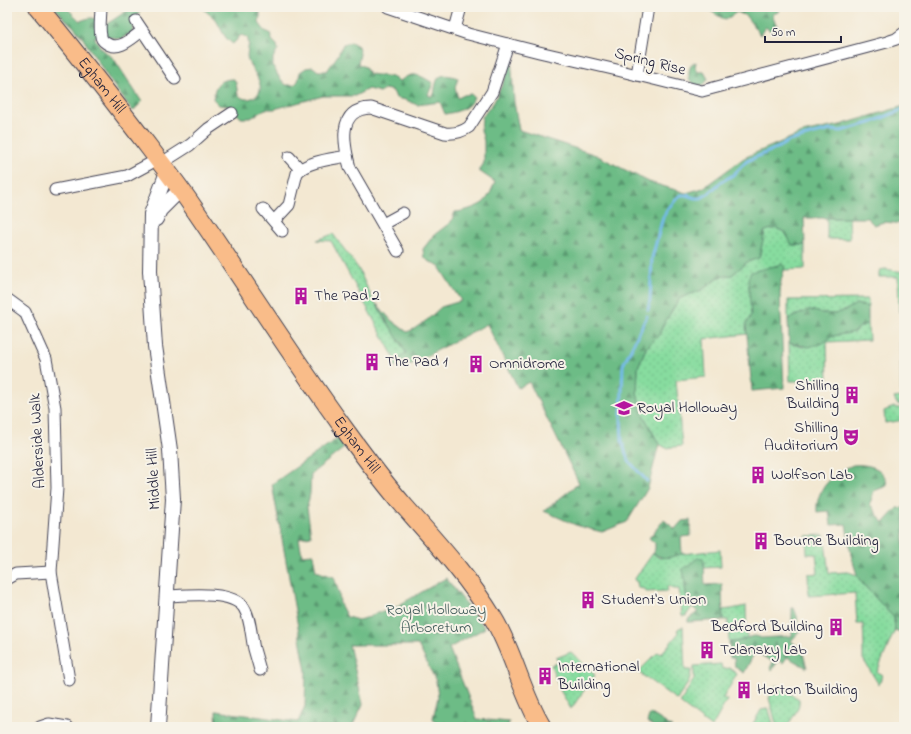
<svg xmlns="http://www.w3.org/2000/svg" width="911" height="734" viewBox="0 0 911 734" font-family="'Indie Flower',sans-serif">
<defs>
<pattern id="green-dots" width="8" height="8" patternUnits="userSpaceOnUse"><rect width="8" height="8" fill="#87dc9f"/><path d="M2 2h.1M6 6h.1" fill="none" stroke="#74bc8a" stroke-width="1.8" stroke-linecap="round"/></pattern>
<pattern id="forest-firs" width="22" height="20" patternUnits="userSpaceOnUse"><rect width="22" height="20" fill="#6dbc86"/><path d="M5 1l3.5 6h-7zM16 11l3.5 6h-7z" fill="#59986f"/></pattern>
</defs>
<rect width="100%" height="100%" fill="#f7f3e8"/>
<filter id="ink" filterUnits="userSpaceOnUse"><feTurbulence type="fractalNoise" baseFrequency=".025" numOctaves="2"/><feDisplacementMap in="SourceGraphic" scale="8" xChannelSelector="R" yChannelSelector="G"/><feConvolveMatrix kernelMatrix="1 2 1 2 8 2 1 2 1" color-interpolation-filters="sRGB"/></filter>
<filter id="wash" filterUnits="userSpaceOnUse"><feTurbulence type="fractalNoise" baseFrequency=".012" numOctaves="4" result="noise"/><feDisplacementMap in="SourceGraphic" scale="16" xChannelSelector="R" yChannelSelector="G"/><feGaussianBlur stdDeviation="0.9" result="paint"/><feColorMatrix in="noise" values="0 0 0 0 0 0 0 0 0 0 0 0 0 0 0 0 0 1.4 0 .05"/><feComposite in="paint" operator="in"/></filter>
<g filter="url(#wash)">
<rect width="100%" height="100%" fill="#f3e8d2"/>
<!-- green -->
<g fill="url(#green-dots)" stroke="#547f6d">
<path d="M827,218H849L850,239H827Z"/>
<path d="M775,228L785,232L792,245H805V269L784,270L785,267L782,264L774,267L751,303V316L746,324L747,334L704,339L706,377L676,380L682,446L666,448L659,444L641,411L637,392L638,367L646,348L659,335L663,325L680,298L702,290L719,277L732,275L747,262L759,258L765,231Z"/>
<path d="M333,234L358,268L372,298L407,353L396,361L331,241L317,240Z"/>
<path d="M885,269L904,272V313L899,312L898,277H879V273L880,270Z"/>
<path d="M868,299V307L856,304L846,310L835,314L822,313L809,310L788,319V300Z"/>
<path d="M868,323L869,340L827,342L828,383L799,385V381H790L789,343L802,347L823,343L833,336L854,332L860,327Z"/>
<path d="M900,341L904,346V405L897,404L894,398L901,397Z"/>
<path d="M894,407L904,409V420L885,423L884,411Z"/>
<path d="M824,535L829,573L848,572L857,575L861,582L894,618L895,630L877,672L882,675L879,685L863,659V648L864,647L863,624H857L855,593L809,596L808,574L818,573L816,554H807L806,536Z"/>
<path d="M720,550L721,567L703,568L705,563H691C684,574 682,596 692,607L686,616H682L679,589H673L669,586L667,588L668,591L646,592L644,589L638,588L637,582L634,580L653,553L659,558L682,554Z"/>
<path d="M746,606L747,638L738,641L729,642L728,620H723L722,610L731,609Z"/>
<path d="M683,627L685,670H691C691,682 683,690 677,700L638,672L658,652L661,654L677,635L678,632L677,630L679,628Z"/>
<path d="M571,652L595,675L571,709L560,690L551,665L559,663L556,658Z"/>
<path d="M721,664L722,669L729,668L737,674L723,698L727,700L712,727H711L680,703L694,679V666Z"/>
<path d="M776,685L799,699C801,708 791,719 787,727H777L769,698Z"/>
<path d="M767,709L769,710L774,727H751L761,710Z"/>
</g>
<!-- forest -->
<g fill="url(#forest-firs)" stroke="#486f60">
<path d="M54,7H66L80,21C93,16 94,17 105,25L133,7H144L135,17L133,32L121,39L106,36L94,37L101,48L114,59L142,102L133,111L111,82L82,37L73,26L64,18Z"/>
<path d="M203,7H260V16L259,23L265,31L270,33L272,40L277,45L278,50L273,58V66L279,77L286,85H294L298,81L300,72L306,68L313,67L318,71H327L338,55L343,44L351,42L358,46L360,54L358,64L365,67L369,74L392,77L399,81C402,80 405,77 408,76C417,72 426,79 433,83L428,95L432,97C436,92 434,90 436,84C438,72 449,75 458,78L455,88L458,98L464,95L471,94L474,97C469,109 457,112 445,114L440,102L417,105L406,100L396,98L393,91L385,89L380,92L368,89L355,96H323L274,109H265L251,118H241L236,113L234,107L219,105L213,99C215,85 218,79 234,79L236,83L238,95C243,99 246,100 252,98C271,90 252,71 248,61C245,53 251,46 247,37L241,35L233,44C221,36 222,27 214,18C209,13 207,14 203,7Z"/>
<path d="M695,7H780L778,12L773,14V18L777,26L774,33L765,27L760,35L746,16L737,12L725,20L709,10Z"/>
<path d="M511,55L514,102L519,130L596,155L649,182L686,193L703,188L744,158L755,153L760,151L802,133L840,125L904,106V224L884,222L874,225L867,218H804L805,245H792L785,232L775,228L765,231L759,258L747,262L732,275L719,277L702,290L680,298L663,325L659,335L646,348L638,367L637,392L641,411L659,444L648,488L627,522L602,532L578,526L544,511L579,483L529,382L518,388L487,324L404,368L394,366L396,361L406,353L377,304L391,320L407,332L414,329L427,320L441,307L461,301L438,265L428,261L424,257L423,249L434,235L451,222L455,212C462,212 478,207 484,202C489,197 492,189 495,182L479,171L484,163V141L481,130L482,117L494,102L508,72Z"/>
<path d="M696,62L695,67L698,72H704L708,79L703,86L696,85L689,80C689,72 688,65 696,62Z"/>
<path d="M782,264L785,267L781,281L780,294L784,388L752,391L746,324L751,315L748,279L751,272Z"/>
<path d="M856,304L868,307V323L860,327L854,332L833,336L823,343L809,347L789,343L788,319L809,310L822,313L835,314L846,310Z"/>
<path d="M338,438L344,448L311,474L310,494L307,507L311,536L299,538L302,555L313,554L316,571L334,577L339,593L340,604L347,617L358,620L370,617L377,612H387L446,578L485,628L449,648L477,719L509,722L508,727H438L433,718L438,697L436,681L418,645H349L363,704L352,727H217L216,711L298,722L305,706L306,671L272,484Z"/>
<path d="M853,465C868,464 886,467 887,486L874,491L870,504L883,523L897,508L904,507V627L902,633L895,630L894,618L861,582L857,575L851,555L846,524L831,525L829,511L817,512C815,490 833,473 853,465Z"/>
<path d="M664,520L675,529L682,521L690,520L691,536L681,537L682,554C669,557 665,561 653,553L655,549V543L649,538Z"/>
<path d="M698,558H703C705,565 704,577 705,585L722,584L723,620L688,622V619L698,612L689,604L686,593L683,568L689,566L691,563Z"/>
<path d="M792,608H794L797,616L799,632L791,641L797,646L799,645L801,646L807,668L787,657L783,663L779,660L772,670L770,668L773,662L755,652L744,673L735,667L734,658H730L729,642C732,642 736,642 739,641C747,639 753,633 761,638L792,636Z"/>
<path d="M650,713L672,727H654L647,722Z"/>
</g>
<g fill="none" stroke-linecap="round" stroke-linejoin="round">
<!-- stream -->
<g stroke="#73baea" stroke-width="3">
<path d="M648,310L650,300L652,258L663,217L668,209L678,197L681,195H686L695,198H701L708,194L721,182L733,175L747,161L777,148L789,141L814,134L831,130L841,131L870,123L904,109"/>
<path d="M647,316L623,365L621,416L622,441L628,460L647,481"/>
</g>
</g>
</g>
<g filter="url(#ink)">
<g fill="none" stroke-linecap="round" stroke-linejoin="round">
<!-- minor casing -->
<g stroke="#414052" stroke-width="13">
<g id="minor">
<path d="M101,7C101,16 99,27 101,36C101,39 103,41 106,43C119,52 132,38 142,31"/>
<path d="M388,7L468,34L539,52L617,70L702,91L887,42L896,39L904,33"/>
<path d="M136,21L175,79"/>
<path d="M455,29L461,7"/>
<path d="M637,75L648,7"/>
<path d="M289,157L300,169"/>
<path d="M162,165L168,159L190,145L208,129L232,113"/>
<path d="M55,190L127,176L151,163L156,157"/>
<path d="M263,209L282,231"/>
<path d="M274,221L289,205L297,173C306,161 333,159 347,156"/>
<path d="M383,224L403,213"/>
<path d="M398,251L350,168C344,145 336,109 371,108L445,133C455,134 462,132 469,127L492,92L508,44"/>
<path d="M7,299L25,312L46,359L55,408L57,488L51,572L69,680"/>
<path d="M7,579L16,574L51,572"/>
<path d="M168,596C186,595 233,590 244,608C251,619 251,636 254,649C256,656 258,663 260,670"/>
<path d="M40,727L49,724L67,727"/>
</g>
</g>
<!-- tertiary casing -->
<g stroke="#414052" stroke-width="16">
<g id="tertiary">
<path d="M156,219L160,210L180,190"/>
<path d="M158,727L173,499L170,450L155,346L150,271L151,214L167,172"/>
</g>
</g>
<!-- primary casing -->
<g stroke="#414052" stroke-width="20">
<g id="primary">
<path id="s1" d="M38,7C76,52 112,99 148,146C163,166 179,186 193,207C244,281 292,357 345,430C364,456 384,483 405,507C436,542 469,578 493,618C514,652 521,693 542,727"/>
</g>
</g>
<!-- minor -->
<use href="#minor" stroke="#fff" stroke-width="11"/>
<!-- tertiary -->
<use href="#tertiary" stroke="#fff" stroke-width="14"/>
<!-- primary -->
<use href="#primary" stroke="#f9bc89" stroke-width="18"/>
</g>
</g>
<!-- icons -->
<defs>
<g id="building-bare" transform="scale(1.38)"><path d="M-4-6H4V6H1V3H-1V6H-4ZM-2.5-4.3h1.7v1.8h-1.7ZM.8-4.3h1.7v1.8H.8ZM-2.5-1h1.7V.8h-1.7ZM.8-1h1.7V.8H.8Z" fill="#b5179e" stroke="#f7f3e8" stroke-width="2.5" paint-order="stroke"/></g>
<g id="university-bare" transform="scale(1.38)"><path d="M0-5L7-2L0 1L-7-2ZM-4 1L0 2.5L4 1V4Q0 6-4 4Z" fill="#b5179e" stroke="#f7f3e8" stroke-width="2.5" paint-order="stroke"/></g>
<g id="theatre-bare" transform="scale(1.38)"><path d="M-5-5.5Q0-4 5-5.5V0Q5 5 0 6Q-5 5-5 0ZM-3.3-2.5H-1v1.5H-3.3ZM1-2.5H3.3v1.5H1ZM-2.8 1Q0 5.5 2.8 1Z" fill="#b5179e" stroke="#f7f3e8" stroke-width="2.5" paint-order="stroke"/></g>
</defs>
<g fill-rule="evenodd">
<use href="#building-bare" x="301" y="296"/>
<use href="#building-bare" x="372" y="362"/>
<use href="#building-bare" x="476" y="364"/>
<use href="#building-bare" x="852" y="395"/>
<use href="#university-bare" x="624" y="408"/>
<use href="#theatre-bare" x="851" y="437"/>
<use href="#building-bare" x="758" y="475"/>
<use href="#building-bare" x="761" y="541"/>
<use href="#building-bare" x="588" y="600"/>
<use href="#building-bare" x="836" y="627"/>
<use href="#building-bare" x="707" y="650"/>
<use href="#building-bare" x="545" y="676"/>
<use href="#building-bare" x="744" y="690"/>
</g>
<g text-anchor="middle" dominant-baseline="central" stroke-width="4" stroke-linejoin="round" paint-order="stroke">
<!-- street labels -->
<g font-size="16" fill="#22223b" stroke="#f7f3e8">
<text transform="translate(650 62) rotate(14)">Spring Rise</text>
<text stroke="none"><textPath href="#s1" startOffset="101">Egham Hill</textPath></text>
<text transform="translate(38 441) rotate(-93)">Alderside Walk</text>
<text stroke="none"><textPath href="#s1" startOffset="542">Egham Hill</textPath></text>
<text transform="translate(154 479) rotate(-93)">Middle Hill</text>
</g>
<!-- poi labels -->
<g font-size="16" fill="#22223b" stroke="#f7f3e8" text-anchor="start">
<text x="314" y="296">The Pad 2</text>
<text x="385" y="362">The Pad 1</text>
<text x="489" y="364">Omnidrome</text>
<text x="839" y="386" text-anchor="end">Shilling<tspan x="839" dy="18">Building</tspan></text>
<text x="637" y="408">Royal Holloway</text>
<text x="838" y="428" text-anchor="end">Shilling<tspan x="838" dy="18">Auditorium</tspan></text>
<text x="771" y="475">Wolfson Lab</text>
<text x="774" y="541">Bourne Building</text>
<text x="601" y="600">Student's Union</text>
<text x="823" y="627" text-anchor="end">Bedford Building</text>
<text x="720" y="650">Tolansky Lab</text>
<text x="558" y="667">International<tspan x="558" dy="18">Building</tspan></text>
<text x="757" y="690">Horton Building</text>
</g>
<!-- park labels -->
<g font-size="16" fill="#405a59" stroke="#f7f3e8">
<text x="436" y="610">Royal Holloway<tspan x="436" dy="18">Arboretum</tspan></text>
</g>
</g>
<!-- margin -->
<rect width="911" height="734" fill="none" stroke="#f7f3e8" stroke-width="24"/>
<!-- scale -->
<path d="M765 36v6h76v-6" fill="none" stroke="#22223b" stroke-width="2"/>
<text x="771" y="36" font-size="12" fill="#22223b" stroke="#f7f3e8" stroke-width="3" paint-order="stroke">50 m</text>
</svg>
